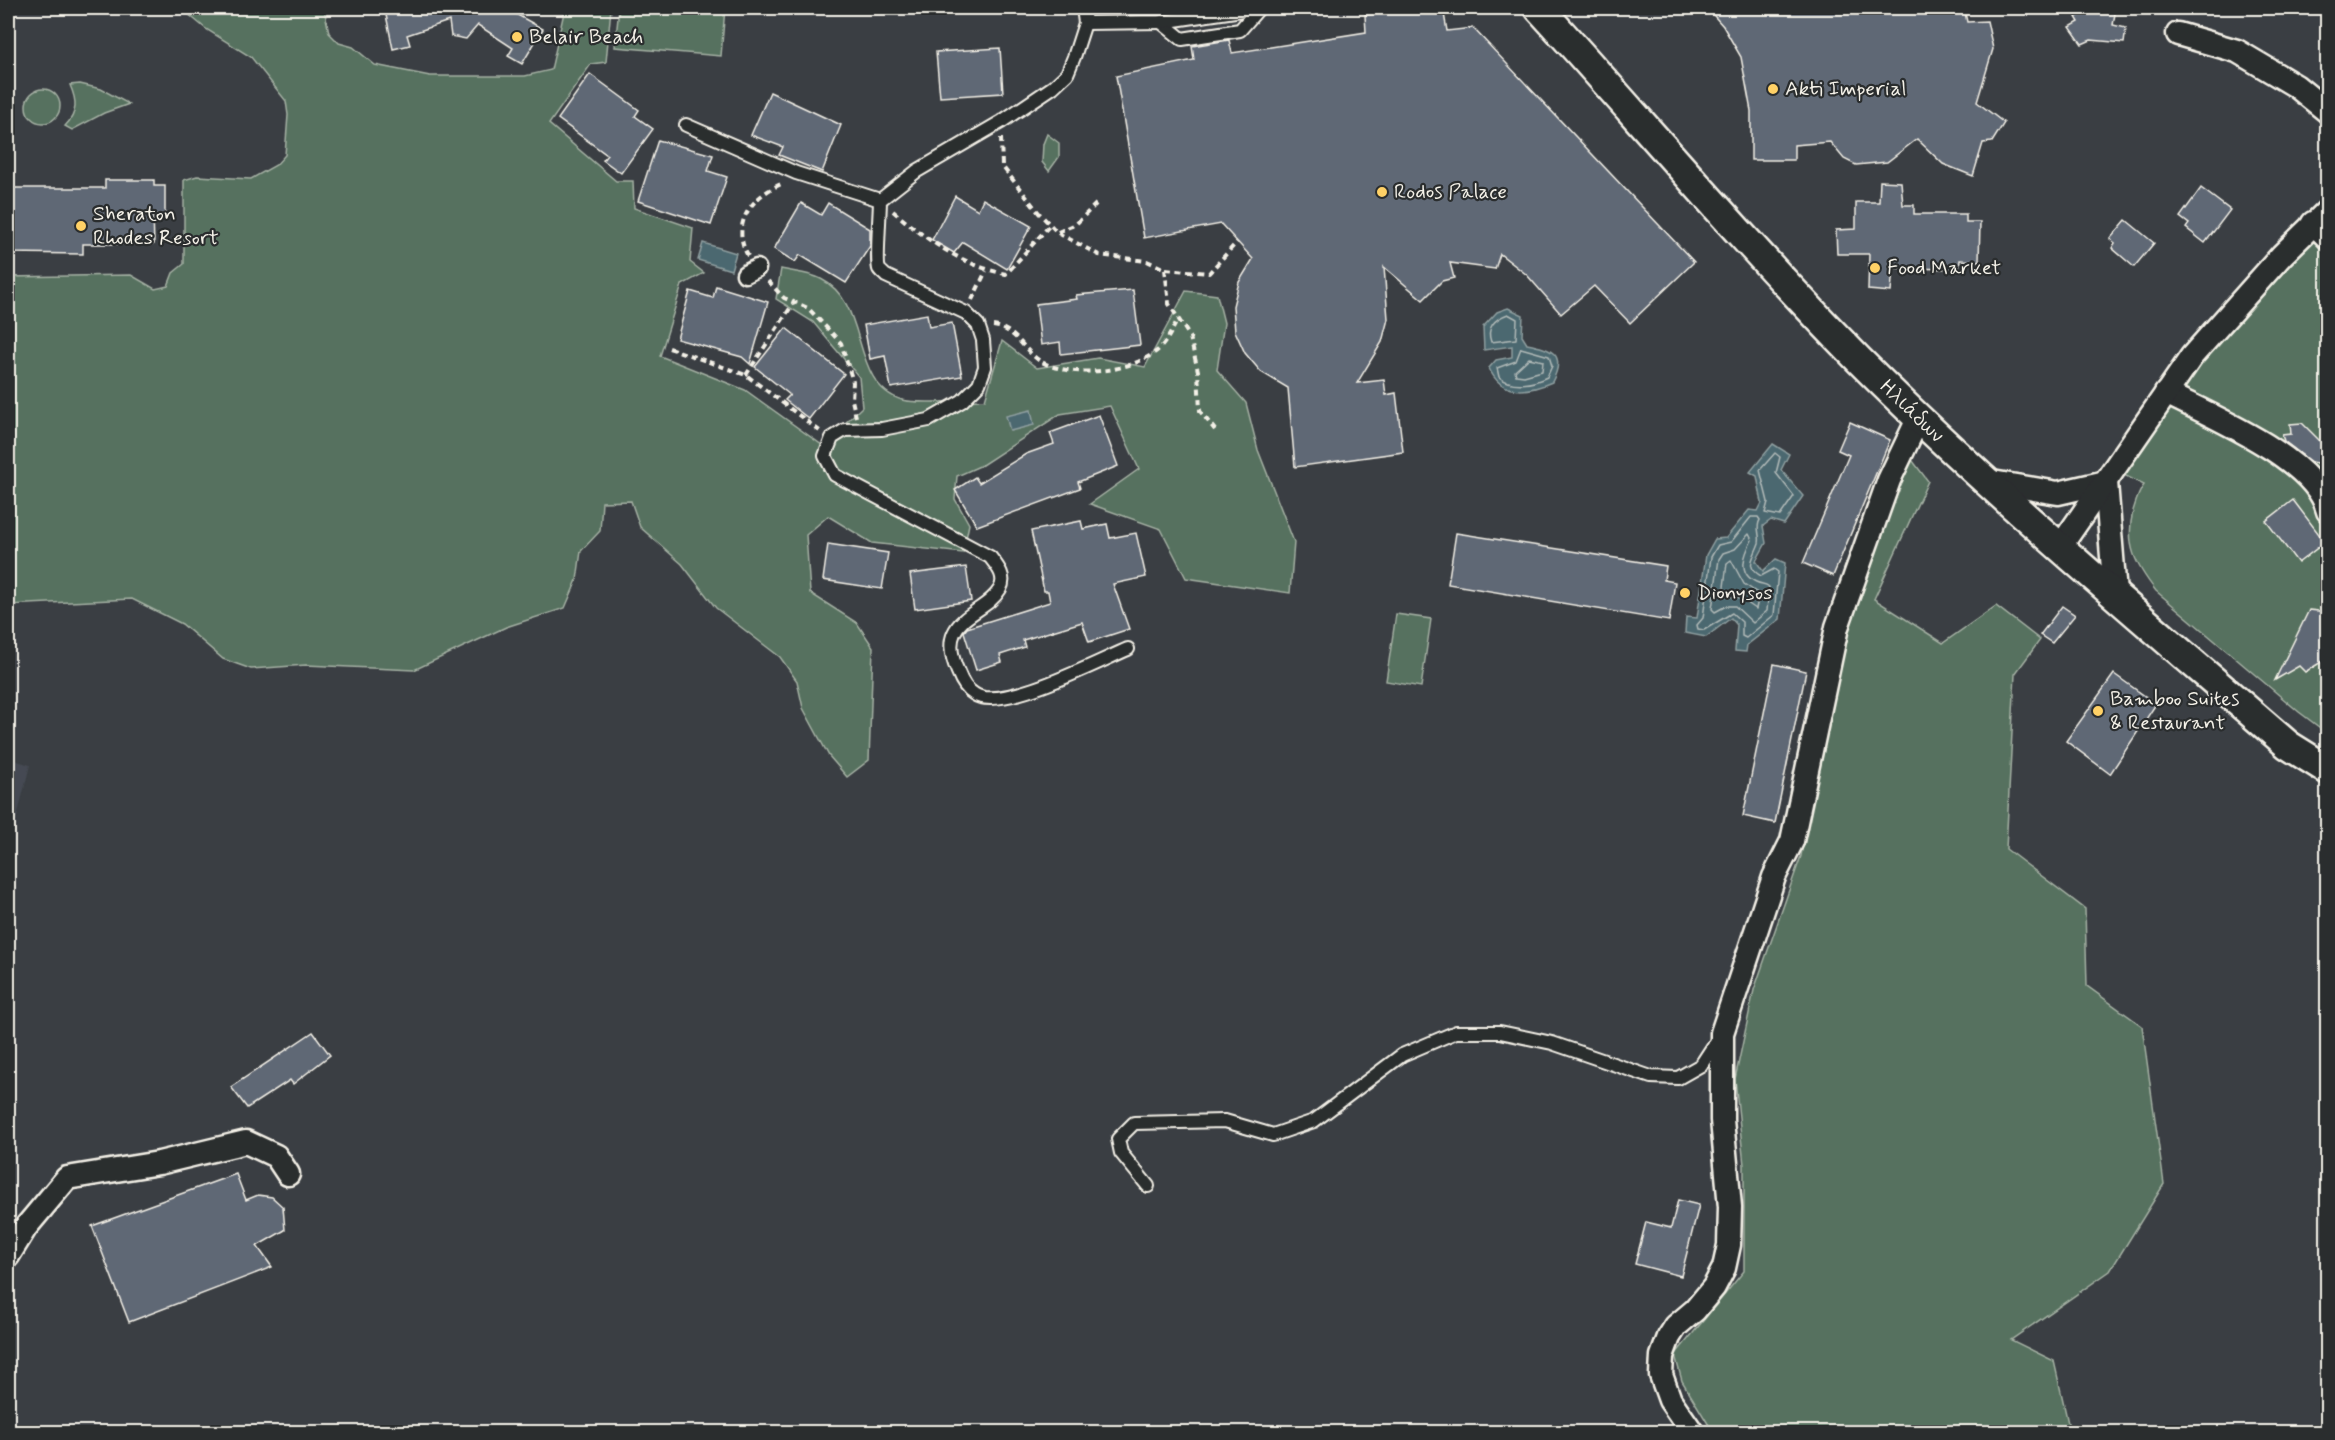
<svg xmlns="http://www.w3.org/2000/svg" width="2335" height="1440" viewBox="0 0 2335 1440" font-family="Mynerve,sans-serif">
<rect width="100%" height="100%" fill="#3a3e43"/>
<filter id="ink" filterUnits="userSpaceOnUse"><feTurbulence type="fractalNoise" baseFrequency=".0167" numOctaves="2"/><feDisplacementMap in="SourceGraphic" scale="12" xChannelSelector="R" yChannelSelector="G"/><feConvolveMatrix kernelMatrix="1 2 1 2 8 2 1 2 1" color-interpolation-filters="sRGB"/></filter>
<g filter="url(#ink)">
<!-- built -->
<path fill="#454a52" d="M8,758L30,765L8,853Z"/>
<!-- green -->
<g fill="#56715f" stroke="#a5b1a4" stroke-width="1.5">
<path d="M181,8H324L329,33L339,43L353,47L375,65L430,76H525L551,70L565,8H611L606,62L591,64L549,124L616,181H633L634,208L693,228L690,262L704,273L682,285L660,356L745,390L822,445L862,407L859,377L813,322L776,299L781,269C793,272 810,273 821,279C871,304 848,383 902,400C919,405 965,400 985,400L1002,341L1037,368L1098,358L1145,367L1186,291L1217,295L1224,323L1217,370L1246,403L1258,450L1294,542L1290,593L1186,578L1161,529L1090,504L1139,469L1110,406L1060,414L982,465L957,476L955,499L969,524L963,553L872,543L828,516L806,535L810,593L857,623L873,647L869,760L847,777L829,756L803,708L797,681L780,657L716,608L682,564L640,527L631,501L602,502L600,531L581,551L577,580L565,608L506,627L414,670L306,665L251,669L223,659L182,624L132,599L8,605V277L131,275L155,289L168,286L173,273L184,264V180L197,176L251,179L276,165L285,155L288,115L286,101L251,57L206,29Z"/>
<path d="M619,8H725L721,56L615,47Z"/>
<path d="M80,84L101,89L129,104L104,113L72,130L65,126C78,113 77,101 70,85Z"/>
<circle cx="43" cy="106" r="17"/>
<path d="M1047,134L1059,143V157L1049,171L1042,162L1043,144Z"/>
<path d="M2327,218V733L2299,712L2156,591C2135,564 2125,545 2133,511C2136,501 2138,493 2144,485L2124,475L2185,380Z"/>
<path d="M1900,444L1928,481L1874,599L1943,643L1996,606L2040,640L2015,674L2006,849L2085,909L2087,986L2142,1026L2164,1184L2110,1271L2011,1340L2054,1361L2070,1432H1713L1682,1381L1675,1355L1744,1271V1165L1735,1079L1754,990L1801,856L1837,634Z"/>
<path d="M1396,614L1431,619L1421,687L1386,681Z"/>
</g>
<!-- water -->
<g fill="#4c6870" stroke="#8f9fa0" stroke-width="1.5">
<path d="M703,243L736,253L731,270L698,260Z"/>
<path d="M1508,308L1523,315L1522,336L1527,344C1551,349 1567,353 1552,382C1527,393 1501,396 1489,368L1496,360L1512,357V346L1484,350L1483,327L1497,312Z"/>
<path d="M1031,410L1034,425L1010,431L1006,416Z"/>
<path d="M1773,444L1789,454L1781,470L1803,496L1784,524L1771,520L1763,526L1766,543L1756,561L1763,571L1776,559L1785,563L1780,619L1747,645L1746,652L1735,651L1737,625L1731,618L1706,637L1685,633L1686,617L1697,618L1706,555L1715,539L1726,538L1749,510L1758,511L1762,503L1757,476L1750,472Z"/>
</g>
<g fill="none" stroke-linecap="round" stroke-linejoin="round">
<!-- shore -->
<g stroke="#b1bab8" stroke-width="1.5">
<path d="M1508,314L1517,319L1516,339L1491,342C1486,328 1494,319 1508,314Z"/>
<path d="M1521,348L1549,356L1552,366L1547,377C1533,384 1512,388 1499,377L1497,368L1516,361Z"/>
<path d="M1529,358L1543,361L1542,371L1524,376L1516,375L1515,371Z"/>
<path d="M1775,453L1780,457L1776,473L1794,496L1780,516L1765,513L1768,502L1760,470Z"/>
<path d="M1751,517H1758L1760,520C1755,528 1761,535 1759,543C1754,558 1744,566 1761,576L1774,569L1778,572L1774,615L1746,638L1742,636V622L1732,613L1704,630L1698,629L1697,625L1703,618L1711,557L1718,545L1731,542Z"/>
<path d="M1749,534L1752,540C1744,555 1737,573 1756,582C1762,585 1765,583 1769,587L1767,611L1753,623L1735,606H1726L1715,612L1712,609L1719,559L1723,553L1735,549Z"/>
<path d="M1731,560L1744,584L1759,594L1756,609L1740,598L1723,595L1727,563Z"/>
</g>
</g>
<!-- building -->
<g fill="#5f6775" stroke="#f4f1e8" stroke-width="1.5">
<path d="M393,8H505L543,29L522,64L508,56L513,48L478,25L466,39L451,36L449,21L407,35L410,45L393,49L385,10Z"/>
<path d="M1443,8L1447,31L1473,28L1694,262L1630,323L1594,286L1561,314L1527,275L1500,254L1495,269L1450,263L1454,278L1442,281L1423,300L1384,267L1388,319L1382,342L1357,383L1384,380L1386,395L1396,393L1403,452L1295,467L1288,388L1261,372L1245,353L1235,331L1233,306L1239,282L1253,259L1221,224L1144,238L1116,76L1194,60L1192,46L1229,40L1232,53L1366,32L1365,15Z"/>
<path d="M1707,8H1964L1967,22L1987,21L1993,49L1977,102L2004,123L1992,142L1983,143L1973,176L1943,164L1917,139L1887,162L1856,165L1844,159L1830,142L1794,145V160H1751V111L1741,57L1723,26Z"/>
<path d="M2095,8H2116L2113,25L2126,28L2124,43L2091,40L2082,44L2070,27L2079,22L2076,17Z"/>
<path d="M1000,48L1003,93L940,97L936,52Z"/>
<path d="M590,74L639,110L635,116L653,129L621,173L603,160L607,155L558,119Z"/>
<path d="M770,92L841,125L822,172L779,155L783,147L751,135Z"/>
<path d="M658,140L713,155L708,171L727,177L711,225L638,201Z"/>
<path d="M105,180H154V186H165V215H153L154,244H83V254L10,253L8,205H12V188H105Z"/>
<path d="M1880,181L1901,182L1903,205H1914V214H1966V222H1980L1979,261L1960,260L1959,269L1893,268L1891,292L1868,290L1869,254H1837L1836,230L1856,229V202H1879Z"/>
<path d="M2201,188L2230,210L2205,243L2186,228L2189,224L2180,217Z"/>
<path d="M955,196L978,210L983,199L1031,226L1007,269L963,242L954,253L932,240Z"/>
<path d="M801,203L821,215L828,203L870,229V246L846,283L800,255L795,262L774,249Z"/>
<path d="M2126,220L2154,243L2134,267L2112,248L2115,243L2110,239Z"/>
<path d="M716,286L768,302L750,364L742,357L677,339L690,291L713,298Z"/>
<path d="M1133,290L1140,345L1061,354L1060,342L1041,345L1036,304L1077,299L1076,295Z"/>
<path d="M927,314L929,327L952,323L962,376L891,388L885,356L870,359L864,325Z"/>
<path d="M786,328L844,374L809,419L785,400L790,395L755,367Z"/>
<path d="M1099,415L1118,466L1078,482L1080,488L977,526L955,490L975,477L979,483L1026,454L1054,444L1050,433Z"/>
<path d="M1850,422L1890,440L1833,576L1803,563L1849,455L1838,450Z"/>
<path d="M2302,423L2328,449V465L2311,462L2284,441L2282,435L2291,434L2290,424Z"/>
<path d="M2293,500L2325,542L2298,563L2266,521Z"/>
<path d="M1081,521L1083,529L1107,524L1110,538L1136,533L1146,577L1113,584L1129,629L1089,642L1082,622L1023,640L1025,647L1000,655L1002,662L976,670L964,632L967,628L1050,602L1048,591H1044L1031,531Z"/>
<path d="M1456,533L1666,566L1664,580L1675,582L1669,621L1448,584Z"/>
<path d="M828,544L888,553L882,589L823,580Z"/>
<path d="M966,567L971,601L915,609L910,574Z"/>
<path d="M2062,606L2075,615L2052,643L2040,635Z"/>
<path d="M2309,610L2328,612V658L2305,672L2299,666L2275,680Z"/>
<path d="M1774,664L1806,671L1775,823L1743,816Z"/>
<path d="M2114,674L2156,704L2110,774L2066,741Z"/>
<path d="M313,1032L330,1055L293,1084L290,1080L247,1108L231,1087Z"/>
<path d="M236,1174L246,1200L258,1195L272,1197L283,1207L285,1230L257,1246L272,1267L129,1322L92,1226Z"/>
<path d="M1678,1200L1699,1205L1681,1276L1635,1264L1646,1222L1671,1228Z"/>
</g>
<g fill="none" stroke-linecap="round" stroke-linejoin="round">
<!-- service casing -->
<g stroke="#f4f1e8" stroke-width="16">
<g id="service">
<path d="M1083,8L1085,23L1074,57L1067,74L1053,87L1001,122L917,171L880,200C880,212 876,263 879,269C879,270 885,275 886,276L966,313L978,325L983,340L985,367L979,384L962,401L929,420L882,429L845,430L832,438L825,456L835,475L990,557C997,566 1007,577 1000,589C989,608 963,613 954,633C948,646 953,661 958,672C961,680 967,690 974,694C1000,713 1099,661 1128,649"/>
<path d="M1161,22L1182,39L1240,30L1259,8"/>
<path d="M1085,23L1161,22L1255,8"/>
<path d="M686,125L796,173L880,200"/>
<path d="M1148,1186L1121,1153L1118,1139L1134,1123L1225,1121L1273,1135L1314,1121L1402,1055L1456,1032H1500L1552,1043L1651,1077L1678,1078L1701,1065L1720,1036"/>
</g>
</g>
<!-- pedestrian casing -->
<g stroke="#f4f1e8" stroke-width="21">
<path id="pedestrian" d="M745,274L757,268"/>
</g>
<!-- minor casing -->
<g stroke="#f4f1e8" stroke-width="27">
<g id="minor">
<path d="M2178,34L2237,51L2296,86L2328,112"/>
<path d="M2313,223L2328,238"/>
<path d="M2166,393C2211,416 2316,459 2328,511"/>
<path d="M1986,481L2058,493L2106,482"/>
<path d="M2106,482L2115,594"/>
<path d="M2060,547L2192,356L2282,255L2328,210"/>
<path d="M8,1256L26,1227L67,1178L159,1163L246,1142L276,1156L288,1174"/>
<path d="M1692,1432L1670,1400L1661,1375L1662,1356L1669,1337L1676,1326L1695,1310L1714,1287L1724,1268L1729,1245L1730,1207L1722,1120V1033L1774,877L1792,841L1837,627L1889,480L1919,417"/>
</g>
</g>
<!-- tertiary casing -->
<g stroke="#f4f1e8" stroke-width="33">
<g id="tertiary">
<path id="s1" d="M1539,8C1645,125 1748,247 1859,360C1995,496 2143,619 2288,745L2328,770"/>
</g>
</g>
<!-- path -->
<g stroke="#f4f1e8" stroke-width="4" stroke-dasharray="6 4.5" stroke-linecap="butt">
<path d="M1001,138L1002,166L1039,213L1058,233L1099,255L1147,261L1165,269L1209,273L1237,242"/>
<path d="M893,211C927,240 961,265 1006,274L1050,225"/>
<path d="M1058,232L1076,224L1098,202"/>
<path d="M748,256C729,223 754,194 784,183"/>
<path d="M1165,269L1169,304L1190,337L1198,371L1200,411L1215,430"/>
<path d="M768,281L784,298L808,308L841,343L853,382L852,400L856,417"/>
<path d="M972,300L986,271"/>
<path d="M993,326C1015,328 1023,350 1040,361C1071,379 1130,373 1158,350C1167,342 1172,330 1178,319"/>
<path d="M669,348L746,375L821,432"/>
<path d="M746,375L793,304"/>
</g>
<!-- service -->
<use href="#service" stroke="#2a2d2e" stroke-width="12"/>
<!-- pedestrian -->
<use href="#pedestrian" stroke="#2a2d2e" stroke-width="16"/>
<!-- minor -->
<use href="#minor" stroke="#2a2d2e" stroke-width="22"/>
<!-- tertiary -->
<use href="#tertiary" stroke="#2a2d2e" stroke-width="28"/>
</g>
</g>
<!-- markers -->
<g fill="#ffd166" stroke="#2a2d2e" stroke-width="2">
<circle cx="517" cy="37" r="6"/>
<circle cx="1773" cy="89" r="6"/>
<circle cx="1382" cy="192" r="6"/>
<circle cx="81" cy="226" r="6"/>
<circle cx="1875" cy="268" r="6"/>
<circle cx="1685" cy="593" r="6"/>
<circle cx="2098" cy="711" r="6"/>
</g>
<g text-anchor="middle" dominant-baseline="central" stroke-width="4.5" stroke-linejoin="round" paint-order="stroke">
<!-- poi labels -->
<g font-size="21" fill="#f4f1e8" stroke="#2a2d2e" text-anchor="start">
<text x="529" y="37">Belair Beach</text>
<text x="1785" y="89">Akti Imperial</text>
<text x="1394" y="192">Rodos Palace</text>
<text x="93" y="214">Sheraton<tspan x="93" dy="24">Rhodes Resort</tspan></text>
<text x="1887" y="268">Food Market</text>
<text x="1697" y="593">Dionysos</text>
<text x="2110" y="699">Bamboo Suites<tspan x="2110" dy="24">&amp; Restaurant</tspan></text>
</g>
<!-- street labels -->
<g font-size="21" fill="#f4f1e8" stroke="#2a2d2e">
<text stroke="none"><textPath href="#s1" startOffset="549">Ηλιάδων</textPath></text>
</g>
</g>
<!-- margin -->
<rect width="2335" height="1440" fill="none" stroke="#2a2d2e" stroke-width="30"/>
<rect x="15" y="15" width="2305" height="1410" fill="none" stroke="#f4f1e8" stroke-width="2" filter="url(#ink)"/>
</svg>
